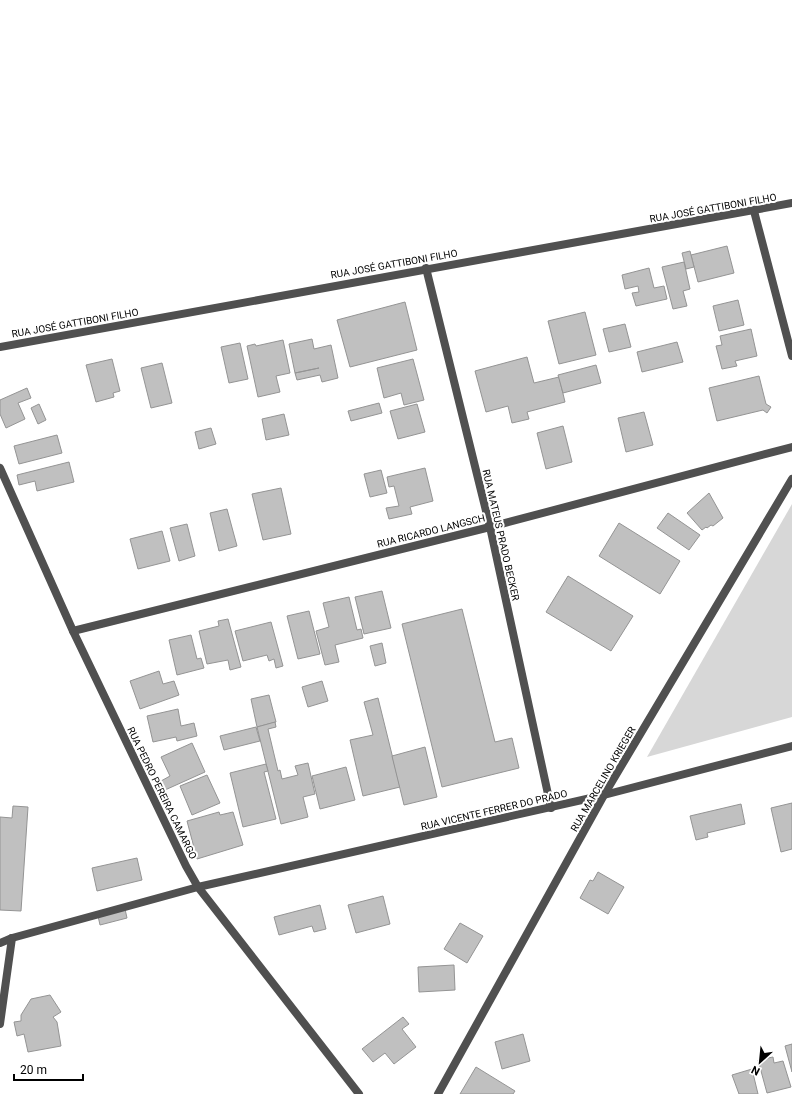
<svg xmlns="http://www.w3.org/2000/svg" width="792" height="1094" viewBox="0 0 792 1094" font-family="Roboto,sans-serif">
<rect width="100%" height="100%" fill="#fff"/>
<!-- green -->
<path fill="#d7d7d7" d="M792,504V717L647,757Z"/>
<!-- building -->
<g fill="#c0c0c0" stroke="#949494">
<path d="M727,246L734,273L698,282L691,255Z"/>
<path d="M690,251L694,267L686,269L682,253Z"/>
<path d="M684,262L690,289L683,291L687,306L673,309L662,267Z"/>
<path d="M649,268L654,288L664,286L667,299L636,306L632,293L639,292L638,286L625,289L622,275Z"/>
<path d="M738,300L744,325L719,331L713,306Z"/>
<path d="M405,302L417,350L350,367L337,320Z"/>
<path d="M585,312L596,355L559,364L548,321Z"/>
<path d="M625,324L631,347L609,352L603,329Z"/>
<path d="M751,329L757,356L735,361L737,366L722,369L716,346L722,345L720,336Z"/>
<path d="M312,339L314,349L331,345L338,378L322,382L320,375L297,380L295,373L319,368L295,373L289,344Z"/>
<path d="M283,340L290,373L276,376L280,392L258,397L247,346L255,344L256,346Z"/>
<path d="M677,342L683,362L642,372L637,352Z"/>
<path d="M240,343L248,379L229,383L221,347Z"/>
<path d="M527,357L534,383L559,377L565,402L527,412L529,419L512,423L508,406L486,412L475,371Z"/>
<path d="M112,359L120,391L113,393L114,397L96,402L86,365Z"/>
<path d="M413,359L424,400L404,405L401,393L384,398L377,368Z"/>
<path d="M162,363L172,403L151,408L141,368Z"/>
<path d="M596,365L601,383L563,393L558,375Z"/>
<path d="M759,376L766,404L771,407L767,413L763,410L717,421L709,388Z"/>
<path d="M27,388L31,398L18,403L25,419L6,428L0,414V400Z"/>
<path d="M379,403L382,413L351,421L348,411Z"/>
<path d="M39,404L46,420L38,424L31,408Z"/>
<path d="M417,404L425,432L398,439L390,411Z"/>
<path d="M644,412L653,445L626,452L618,418Z"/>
<path d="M284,414L289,435L266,440L262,419Z"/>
<path d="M563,426L572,462L546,469L537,433Z"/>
<path d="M211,428L216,444L199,449L195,432Z"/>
<path d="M57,435L62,453L19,464L14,446Z"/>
<path d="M69,462L74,482L37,491L35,481L19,485L17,475Z"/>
<path d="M425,468L433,501L410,507L412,514L389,519L386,508L399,506L394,486L389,487L387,477Z"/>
<path d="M381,470L387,493L370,497L364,474Z"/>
<path d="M281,488L291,534L263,540L252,494Z"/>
<path d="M709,493L723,518L713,526L711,525L707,528L706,527L702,530L687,513Z"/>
<path d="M227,509L237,546L219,551L210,513Z"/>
<path d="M668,513L700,535L689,550L657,528Z"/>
<path d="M619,523L680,561L660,594L599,556Z"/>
<path d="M187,524L195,556L179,561L170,528Z"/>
<path d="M162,531L170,561L138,569L130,539Z"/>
<path d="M568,576L633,616L611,651L546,612Z"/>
<path d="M382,591L391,628L364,634L355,597Z"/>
<path d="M349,597L357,630L361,629L363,638L335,645L339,662L325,665L316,631L329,627L323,603Z"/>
<path d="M462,609L495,742L512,738L519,768L442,787L402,624Z"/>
<path d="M309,611L320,654L298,659L287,616Z"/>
<path d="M228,619L241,667L230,670L228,660L207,664L199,631L219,626L218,621Z"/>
<path d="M271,622L283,666L276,668L274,659L269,661L267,655L243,661L235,631Z"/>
<path d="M191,635L197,659L201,658L204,668L177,675L169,640Z"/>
<path d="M382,643L386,663L375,666L370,646Z"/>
<path d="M159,671L163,684L174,681L179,695L140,709L130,681Z"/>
<path d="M322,681L328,701L308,707L302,687Z"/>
<path d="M269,695L276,722L257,727L251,699Z"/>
<path d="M378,698L400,787L363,796L350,740L373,735L364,702Z"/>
<path d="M178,709L181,726L194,723L197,736L177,741L176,737L153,742L147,716Z"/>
<path d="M275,722L276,727L268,729L278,771L280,770L282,779L298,775L295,766L308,763L315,794L303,797L308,817L281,824L257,727Z"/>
<path d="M256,727L260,741L224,750L220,736Z"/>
<path d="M192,743L205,772L165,790L161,781L170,776L161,757Z"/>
<path d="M425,747L437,797L404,805L392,756Z"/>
<path d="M266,764L268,771L264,772L276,819L243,827L230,773Z"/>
<path d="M346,767L355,800L320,809L312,776Z"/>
<path d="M207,775L220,803L192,815L180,786Z"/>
<path d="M792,803V849L781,852L771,808Z"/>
<path d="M741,804L745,824L707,833L708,837L696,840L690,816Z"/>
<path d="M13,806L28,807L21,911L0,910V817L12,818Z"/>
<path d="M219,812L220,815L233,812L243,845L197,859L187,821Z"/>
<path d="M137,858L142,880L97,891L92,868Z"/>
<path d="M598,872L624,887L608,914L580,898L590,880L593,881Z"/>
<path d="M383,896L390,924L356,933L348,905Z"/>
<path d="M320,905L326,929L314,932L312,926L279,935L274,917Z"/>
<path d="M125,909L127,918L100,925L98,916Z"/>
<path d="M460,923L483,936L467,963L444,949Z"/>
<path d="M454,965L455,990L419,992L418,967Z"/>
<path d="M50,995L61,1012L53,1017L57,1022L61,1046L28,1052L24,1034L17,1036L14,1022L21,1021V1015L31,999Z"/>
<path d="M403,1017L409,1024L402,1029L416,1047L394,1064L385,1053L373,1062L362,1049Z"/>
<path d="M523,1034L530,1061L502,1069L495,1042Z"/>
<path d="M792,1044V1072L785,1046Z"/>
<path d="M773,1057L774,1063L783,1061L791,1087L767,1093L758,1060Z"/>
<path d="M476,1067L515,1091L513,1094H460Z"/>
<path d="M752,1069L758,1094H739L732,1075Z"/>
</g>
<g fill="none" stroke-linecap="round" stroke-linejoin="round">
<!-- service -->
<g stroke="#505050" stroke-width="8">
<path d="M0,943L12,938L198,887"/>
<path d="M0,1024L12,938"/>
</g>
<!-- minor -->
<g stroke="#505050" stroke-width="8">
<path d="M754,211L792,356"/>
<path d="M426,268L490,527L551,808"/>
<path d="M0,347L792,203"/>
<path d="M0,468L73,631L186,866L198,887L359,1094"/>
<path d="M73,631L490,527L792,447"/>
<path d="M198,887L604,795L792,746"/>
<path d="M438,1094L604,795L792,479"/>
</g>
</g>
<g text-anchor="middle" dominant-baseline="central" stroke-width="4" stroke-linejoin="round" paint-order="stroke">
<!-- street labels -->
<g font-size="10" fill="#000" stroke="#fff">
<text transform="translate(713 208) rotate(-10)">RUA JOSÉ GATTIBONI FILHO</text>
<text transform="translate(394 264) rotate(-10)">RUA JOSÉ GATTIBONI FILHO</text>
<text transform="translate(75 323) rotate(-10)">RUA JOSÉ GATTIBONI FILHO</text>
<text transform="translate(431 531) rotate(-14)">RUA RICARDO LANGSCH</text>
<text transform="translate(501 535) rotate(77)">RUA MATEUS PRADO BECKER</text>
<text transform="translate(603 779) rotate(-60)">RUA MARCELINO KRIEGER</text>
<text transform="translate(162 793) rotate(64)">RUA PEDRO PEREIRA CAMARGO</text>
<text transform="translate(494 810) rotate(-13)">RUA VICENTE FERRER DO PRADO</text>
</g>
</g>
<!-- north arrow -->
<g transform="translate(760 1062) rotate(207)" stroke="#ffffff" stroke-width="3" paint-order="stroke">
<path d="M0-3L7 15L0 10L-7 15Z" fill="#000000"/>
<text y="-6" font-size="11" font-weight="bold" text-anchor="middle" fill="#000000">N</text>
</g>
<!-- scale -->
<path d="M14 1074v6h69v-6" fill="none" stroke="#000000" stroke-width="2"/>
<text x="20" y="1074" font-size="12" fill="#000000" stroke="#ffffff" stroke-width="3" paint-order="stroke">20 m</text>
</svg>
